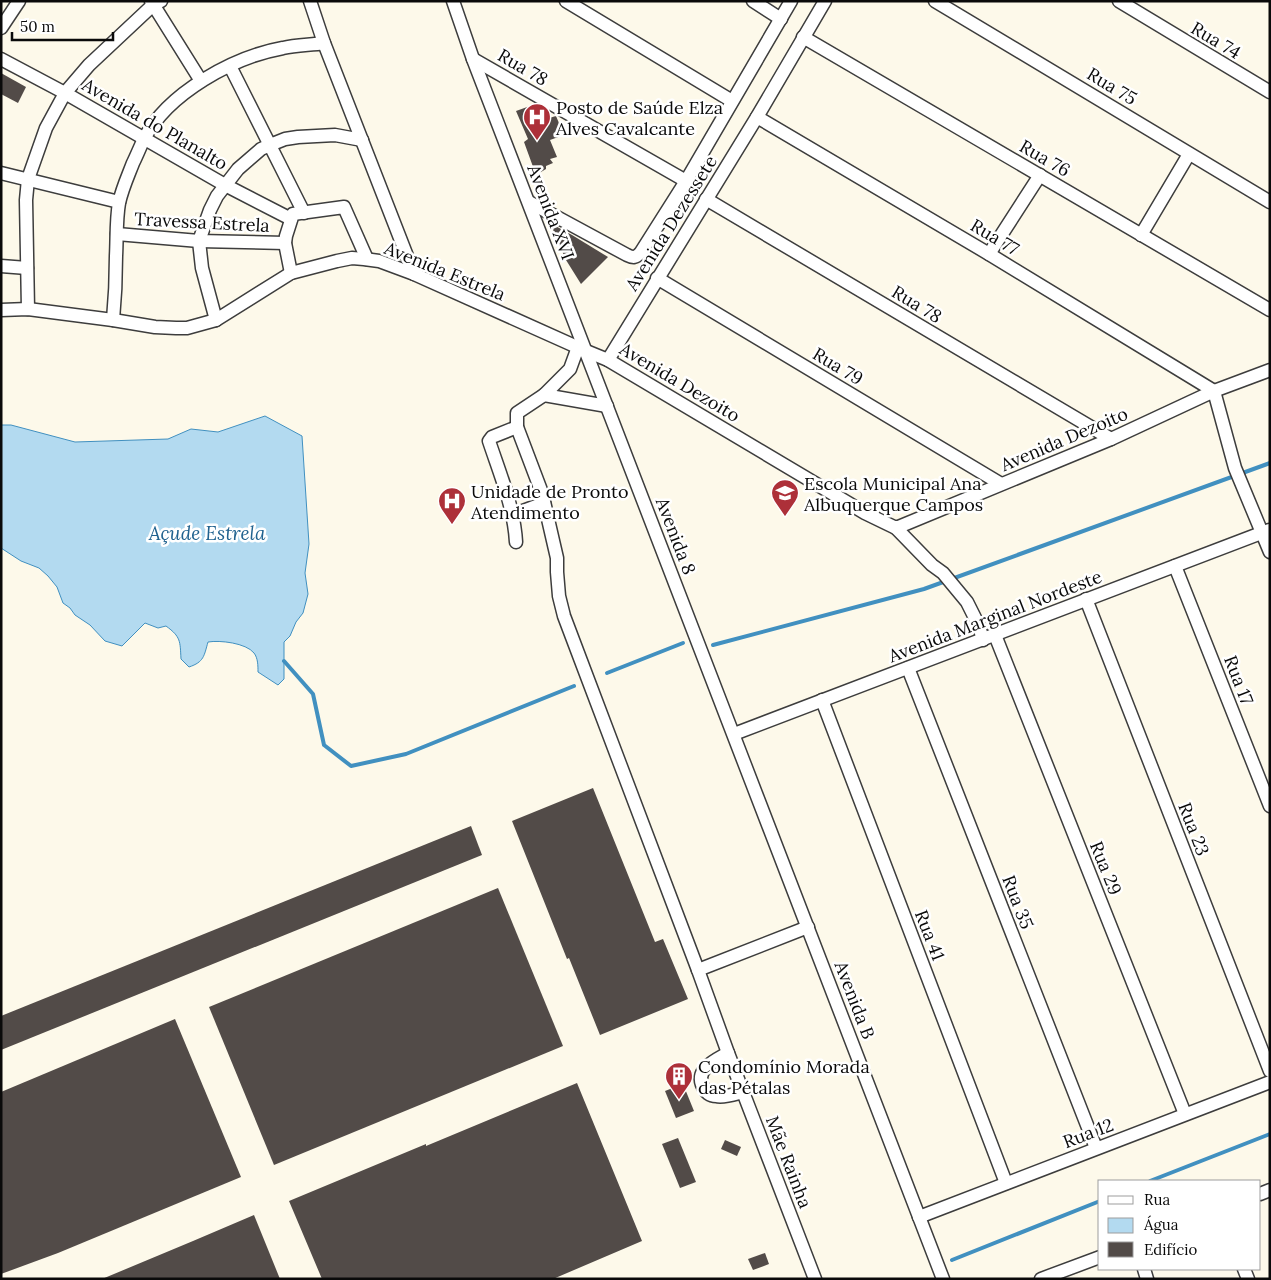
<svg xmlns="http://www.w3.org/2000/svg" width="1271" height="1280" viewBox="0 0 1271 1280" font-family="Lora,serif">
<rect width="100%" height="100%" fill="#fdf9ea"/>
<!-- water -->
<path fill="#b3daf0" stroke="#4190c0" d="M265,416L302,436L309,544L305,573L308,594L303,613L296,622L290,636L284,642V679L278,685L258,672C258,666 258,658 254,653C246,643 220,640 208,642C204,656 204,662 189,667L181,659C180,641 181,637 166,626L158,628L145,623L122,646L105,641L90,625L75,615L70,608L63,603L57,587L48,576L39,568L21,561L1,548V425H11L75,442L168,439L191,429L218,432Z"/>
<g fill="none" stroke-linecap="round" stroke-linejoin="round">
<!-- stream -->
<g stroke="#4190c0" stroke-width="4">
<path d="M713,645L924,589L1270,463"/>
<path d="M284,661L313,694L324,745L351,766L406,754L574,686"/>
<path d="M607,673L683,643"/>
<path d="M1150,1181L1270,1134"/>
<path d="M952,1260L1100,1201"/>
</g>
</g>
<!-- building -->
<g fill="#524b48">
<path d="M1,73L26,87L18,103L1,94Z"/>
<path d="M530,106L539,121L556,116L564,135L550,140L557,157L550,159L553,163L546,166V169L536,175L524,142L528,139L516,111Z"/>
<path d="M550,223L572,235L608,257L581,284L566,260Z"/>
<path d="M593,788L655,942L663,939L688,999L600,1035L569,958L567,959L512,821Z"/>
<path d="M471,826L482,855L1,1050V1016Z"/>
<path d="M498,888L563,1046L274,1165L209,1007Z"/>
<path d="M175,1019L241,1177L58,1253L1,1274V1092Z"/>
<path d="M577,1083L642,1241L553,1279H322L289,1201L426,1144V1146Z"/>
<path d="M683,1084L694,1111L676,1118L665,1091Z"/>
<path d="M678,1138L696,1182L680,1188L662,1144Z"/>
<path d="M725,1140L741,1147L737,1156L721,1149Z"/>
<path d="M254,1215L280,1279H102L193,1241Z"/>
<path d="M765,1253L769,1264L753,1270L748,1259Z"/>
</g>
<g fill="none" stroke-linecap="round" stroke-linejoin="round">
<!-- minor casing -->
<g stroke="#3d3d3d" stroke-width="15">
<g id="minor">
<path d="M151,1L201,81"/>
<path d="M310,1L324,43L414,274"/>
<path d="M453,1L473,59L943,1279"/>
<path d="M566,1L732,101"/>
<path d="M753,1L781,19"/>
<path d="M935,1L1270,202"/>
<path d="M1119,1L1270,92"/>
<path d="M1,28L19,1"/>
<path d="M803,37L1270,310"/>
<path d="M1,59L65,93L225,185L291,219"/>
<path d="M473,59L686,181"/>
<path d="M230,66L304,213"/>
<path d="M757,117L989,254L1214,391L1235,468L1270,552"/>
<path d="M1,173L119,202"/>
<path d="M706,199L1111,439"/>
<path d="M529,202L627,255C633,258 636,258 641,252L686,181L791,1"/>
<path d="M117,234L199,241L285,243"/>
<path d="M1141,235L1189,154"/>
<path d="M989,254L1040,175"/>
<path d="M1,266L27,268"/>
<path d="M291,273L285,243L286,236L293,214L344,207L367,259"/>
<path d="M657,278L1001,484"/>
<path d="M28,309L26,200L28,179L46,128L65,93L89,65L153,5L161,1"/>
<path d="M1,310L28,309L113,320L155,327L176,328H187L216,320L291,273L337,261L352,258L364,259L379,261L414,274L586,351L608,360L865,513L896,528L1111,439L1214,391L1270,370"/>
<path d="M113,320C115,299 116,277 116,256C117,238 116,220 119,203C122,189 128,176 133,163C137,155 140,147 144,139C168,93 233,57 283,48C296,45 311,45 324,43"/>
<path d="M216,320L202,268L199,241L210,210L217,196L238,169L261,149L270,145L285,139L298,137L335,135L362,140"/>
<path d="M578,347L570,369L544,395L517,413V427L542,493L557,558V572L559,596L564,616L698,970"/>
<path d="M608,360L757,117L825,1"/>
<path d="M544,395L607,406"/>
<path d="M512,511L520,512L544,503"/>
<path d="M896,528L932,565L943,573L967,602L979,626L983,640"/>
<path d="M516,542C514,507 500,474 489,441L492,437L517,427"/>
<path d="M1175,566L1270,806"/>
<path d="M1086,599L1270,1071"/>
<path d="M995,635L1185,1114"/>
<path d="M908,668L1096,1148"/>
<path d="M822,700L1006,1183"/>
<path d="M734,734L1269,530"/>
<path d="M808,927L698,970L728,1053L815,1279"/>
<path d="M728,1053C716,1060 694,1069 703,1087C705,1092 710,1096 716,1096C724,1098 735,1094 743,1092"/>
<path d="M1260,1194L1270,1190"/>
<path d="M919,1217L1270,1082"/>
<path d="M1144,1269L1147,1279"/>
<path d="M1244,1269L1248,1279"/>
<path d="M1041,1279L1100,1257"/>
</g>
</g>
<!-- minor -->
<use href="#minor" stroke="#fff" stroke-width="12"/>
</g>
<!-- icons -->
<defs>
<g id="hospital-pin" transform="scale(1.4375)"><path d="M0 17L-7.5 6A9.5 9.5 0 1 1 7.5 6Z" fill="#ad3039" stroke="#fff"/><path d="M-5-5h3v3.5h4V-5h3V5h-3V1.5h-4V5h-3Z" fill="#fff"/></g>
<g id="school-pin" transform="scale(1.4375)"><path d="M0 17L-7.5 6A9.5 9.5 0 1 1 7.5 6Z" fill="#ad3039" stroke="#fff"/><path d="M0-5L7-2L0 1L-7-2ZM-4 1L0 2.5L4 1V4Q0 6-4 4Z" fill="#fff"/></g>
<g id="building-pin" transform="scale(1.4375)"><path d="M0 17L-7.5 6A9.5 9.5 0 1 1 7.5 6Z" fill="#ad3039" stroke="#fff"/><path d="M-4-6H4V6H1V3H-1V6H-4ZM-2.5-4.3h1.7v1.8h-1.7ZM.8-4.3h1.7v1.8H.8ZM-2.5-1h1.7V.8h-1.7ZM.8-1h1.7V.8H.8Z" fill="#fff"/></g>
</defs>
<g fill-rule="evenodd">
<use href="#hospital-pin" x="537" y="117"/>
<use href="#school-pin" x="785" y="493"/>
<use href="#hospital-pin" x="452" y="501"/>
<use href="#building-pin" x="679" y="1076"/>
</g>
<g text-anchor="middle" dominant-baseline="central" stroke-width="5" stroke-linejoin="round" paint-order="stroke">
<!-- street labels -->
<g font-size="18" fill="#0a0a0a" stroke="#fff">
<text transform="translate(1216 40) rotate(31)">Rua 74</text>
<text transform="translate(523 67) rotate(30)">Rua 78</text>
<text transform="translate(1112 86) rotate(31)">Rua 75</text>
<text transform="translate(155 124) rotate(30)">Avenida do Planalto</text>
<text transform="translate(1045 158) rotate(30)">Rua 76</text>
<text transform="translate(551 212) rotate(69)">Avenida XVI</text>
<text transform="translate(202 222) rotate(3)">Travessa Estrela</text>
<text transform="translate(671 223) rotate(-58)">Avenida Dezessete</text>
<text transform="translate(995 237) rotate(31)">Rua 77</text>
<text transform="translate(445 271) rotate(22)">Avenida Estrela</text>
<text transform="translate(917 304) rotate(31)">Rua 78</text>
<text transform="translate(838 366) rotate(31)">Rua 79</text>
<text transform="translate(680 382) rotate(31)">Avenida Dezoito</text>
<text transform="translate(1064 439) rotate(-23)">Avenida Dezoito</text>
<text transform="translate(676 536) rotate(69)">Avenida 8</text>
<text transform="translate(995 616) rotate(-21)">Avenida Marginal Nordeste</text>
<text transform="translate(1239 680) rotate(69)">Rua 17</text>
<text transform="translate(1194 829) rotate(69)">Rua 23</text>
<text transform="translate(1106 868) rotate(68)">Rua 29</text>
<text transform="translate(1018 902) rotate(69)">Rua 35</text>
<text transform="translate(930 935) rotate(69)">Rua 41</text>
<text transform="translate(855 1000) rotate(69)">Avenida B</text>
<text transform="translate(1088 1133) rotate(-21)">Rua 12</text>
<text transform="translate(789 1162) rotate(69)">Mãe Rainha</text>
</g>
<!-- poi labels -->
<g font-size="18" fill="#0a0a0a" stroke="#fff" text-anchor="start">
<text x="556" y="107">Posto de Saúde Elza<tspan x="556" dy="21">Alves Cavalcante</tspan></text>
<text x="804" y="483">Escola Municipal Ana<tspan x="804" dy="21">Albuquerque Campos</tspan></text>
<text x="471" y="491">Unidade de Pronto<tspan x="471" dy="21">Atendimento</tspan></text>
<text x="698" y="1066">Condomínio Morada<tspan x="698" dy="21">das Pétalas</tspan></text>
</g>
<!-- water labels -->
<g font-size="19" font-style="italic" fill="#20628f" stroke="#fff">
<text x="207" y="533">Açude Estrela</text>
</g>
</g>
<!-- border -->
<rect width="1271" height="1280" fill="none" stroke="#0a0a0a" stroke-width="5"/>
<!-- legend -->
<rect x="1098" y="1180" width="162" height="90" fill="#ffffff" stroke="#9d9d9d"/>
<rect x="1108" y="1196" width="25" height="8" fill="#ffffff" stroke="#9d9d9d"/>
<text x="1144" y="1205" font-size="15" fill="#0a0a0a">Rua</text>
<rect x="1108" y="1218" width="25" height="15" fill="#b3daf0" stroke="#9d9d9d"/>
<text x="1144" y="1230" font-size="15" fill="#0a0a0a">Água</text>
<rect x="1108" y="1242" width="25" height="15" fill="#524b48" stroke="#9d9d9d"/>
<text x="1144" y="1255" font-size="15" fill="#0a0a0a">Edifício</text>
<!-- scale -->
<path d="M12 32v8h101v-8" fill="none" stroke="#0a0a0a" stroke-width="2.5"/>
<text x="20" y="32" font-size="15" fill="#0a0a0a" stroke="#ffffff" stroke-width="4" paint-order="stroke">50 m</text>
</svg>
